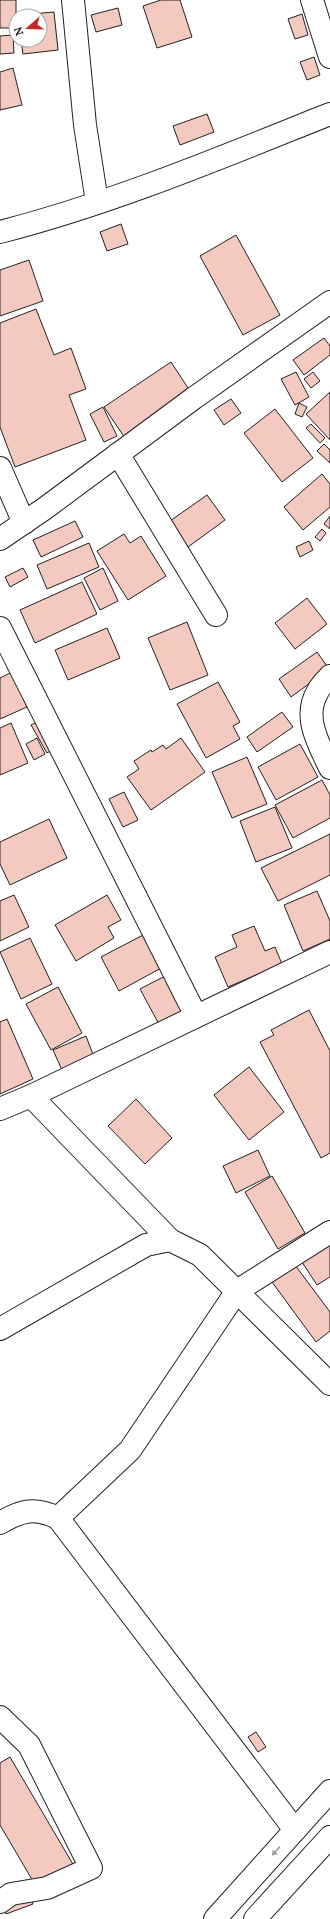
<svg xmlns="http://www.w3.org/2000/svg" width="330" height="1919" viewBox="0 0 330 1919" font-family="Lora,serif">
<rect width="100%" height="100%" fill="#fff"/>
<!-- building -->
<g fill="#f3c9c0" stroke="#222">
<rect x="0" y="0" width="16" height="28"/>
<path d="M161,0H180L192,37L157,48L143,6Z"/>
<path d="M118,8L122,25L96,32L91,15Z"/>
<path d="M54,12L58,50L23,54L21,40H40V16L19,15Z"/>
<path d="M302,14L308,35L295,39L288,19Z"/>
<path d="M13,35L14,53L0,54V36Z"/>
<path d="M314,57L320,75L307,80L300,62Z"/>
<path d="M13,68L22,105L0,110V72Z"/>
<path d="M207,114L214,132L180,145L173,126Z"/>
<path d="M121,224L128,244L107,251L100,232Z"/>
<path d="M236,235L280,315L243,335L200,256Z"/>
<path d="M29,260L43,301L0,316V270Z"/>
<path d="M36,309L54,355L71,348L86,389L69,395L86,440L15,467L0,427V323Z"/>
<path d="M324,338L330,346V355L304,375L293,360Z"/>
<path d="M171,362L192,394L125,438L104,407Z"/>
<path d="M296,372L309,397L295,405L281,379Z"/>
<path d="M313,372L320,381L311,388L304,379Z"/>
<path d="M330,392V440L306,414Z"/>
<path d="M231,399L241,413L224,425L214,410Z"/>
<path d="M299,403L307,407L302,417L295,414Z"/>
<path d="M103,407L117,436L104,442L90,414Z"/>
<path d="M275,409L313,458L282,482L244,433Z"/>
<path d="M311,424L325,438L320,443L306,428Z"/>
<path d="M324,444L330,450V463L317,451Z"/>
<path d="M322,474L330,484V507L303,530L284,507Z"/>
<path d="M207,495L225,520L188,547L170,521Z"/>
<path d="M330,516V529L324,524Z"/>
<path d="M75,521L83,537L41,557L33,540Z"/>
<path d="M322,529L326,533L320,541L315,537Z"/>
<path d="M124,534L130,543L141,536L166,576L128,600L97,551Z"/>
<path d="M309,541L313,550L300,557L296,547Z"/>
<path d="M89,543L99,567L47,589L37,565Z"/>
<path d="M23,568L28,577L10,587L5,577Z"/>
<path d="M103,568L118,601L100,610L84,578Z"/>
<path d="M82,582L97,614L35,643L20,610Z"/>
<path d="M307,598L327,624L295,649L275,623Z"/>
<path d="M187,622L208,675L170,690L148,638Z"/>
<path d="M107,628L120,658L68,680L55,650Z"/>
<path d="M317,652L329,669L291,697L279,679Z"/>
<path d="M12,672L27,707L0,719V678Z"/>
<path d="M218,682L240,722L233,726L240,739L206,758L177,704Z"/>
<path d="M282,712L293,727L257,752L247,737Z"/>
<path d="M43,719L59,746L47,753L31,725Z"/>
<path d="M11,723L28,763L0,775V728Z"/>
<path d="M37,738L45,754L34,760L26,744Z"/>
<path d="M181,738L205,772L151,810L127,777L139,769L134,761L151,750L152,752L163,745L166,749Z"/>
<path d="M300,744L318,777L276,800L258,767Z"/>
<path d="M247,757L267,804L232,818L212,772Z"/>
<path d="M322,780L330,795V818L293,838L275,805Z"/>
<path d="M124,792L138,820L123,827L109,799Z"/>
<path d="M275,807L292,848L256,862L240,821Z"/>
<path d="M49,819L67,858L10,885L0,864V842Z"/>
<path d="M330,834V875L278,901L261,868Z"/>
<path d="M317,891L330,921V939L303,951L284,905Z"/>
<path d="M14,895L29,927L0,941V901Z"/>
<path d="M107,895L121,920L108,927L114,938L76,961L55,925Z"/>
<path d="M254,926L265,951L275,947L282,964L228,987L215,957L237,947L232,935Z"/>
<path d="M145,934L163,967L119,991L101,957Z"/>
<path d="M30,938L52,984L21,999L0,952Z"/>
<path d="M167,975L188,1014L161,1028L140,989Z"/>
<path d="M58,987L82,1033L51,1050L26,1004Z"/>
<path d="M309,1010L330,1051V1153L321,1158L260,1042L274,1035L271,1030Z"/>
<path d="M7,1019L33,1079L0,1094V1022Z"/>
<path d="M86,1036L94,1057L62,1070L53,1050Z"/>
<path d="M249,1067L284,1112L249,1140L214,1095Z"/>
<path d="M136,1099L172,1138L145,1164L108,1126Z"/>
<path d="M258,1150L270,1176L236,1193L223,1166Z"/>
<path d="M272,1176L305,1233L278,1249L245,1192Z"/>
<path d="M330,1239V1277L317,1285L300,1259Z"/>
<path d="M295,1265L330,1312V1331L316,1342L272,1282Z"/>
<path d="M256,1732L266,1747L258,1752L248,1737Z"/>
<path d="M10,1757L74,1866L37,1888L0,1825V1763Z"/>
<path d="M29,1893L33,1904L6,1914L2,1903Z"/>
</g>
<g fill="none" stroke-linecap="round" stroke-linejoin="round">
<!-- minor casing -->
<g stroke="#222" stroke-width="24">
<g id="minor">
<path d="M73,0L85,125L97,202"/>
<path d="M312,0L330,57"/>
<path d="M0,232C113,203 222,157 330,114"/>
<path d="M118,454L216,615"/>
<path d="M0,468L24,523"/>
<path d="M0,539L44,509L194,398L330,302"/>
<path d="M0,628L196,1016"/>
<path d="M330,676C326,681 321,685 318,691C302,717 319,744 330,768"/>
<path d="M31,1096L170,1240"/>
<path d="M0,1109L31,1096L330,952"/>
<path d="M0,1329L146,1245L170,1240L200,1255L330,1384"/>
<path d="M58,1518L130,1450L237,1291L330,1232"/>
<path d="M0,1523C22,1510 35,1507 58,1518L295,1830"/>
<path d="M0,1717L29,1745L91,1868L47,1888L11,1894L0,1902"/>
</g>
</g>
<!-- major casing -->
<g stroke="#222" stroke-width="24">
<g id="major">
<path d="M215,1919L330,1791"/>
<path d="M255,1919L330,1837"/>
</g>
</g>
<!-- minor -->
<use href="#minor" stroke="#fff" stroke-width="22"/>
<!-- major -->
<use href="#major" stroke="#fff" stroke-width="22"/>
</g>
<!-- one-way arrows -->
<defs><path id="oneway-solid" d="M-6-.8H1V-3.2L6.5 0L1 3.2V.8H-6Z"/></defs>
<use fill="#9c9c9c" href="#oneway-solid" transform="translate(276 1851) rotate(132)"/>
<!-- north arrow -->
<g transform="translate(28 28) rotate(250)"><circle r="19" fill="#ffffff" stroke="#a7a7a7"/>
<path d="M0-3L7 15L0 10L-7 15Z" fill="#c62828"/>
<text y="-6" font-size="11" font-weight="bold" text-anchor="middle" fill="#222222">N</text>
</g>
</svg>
